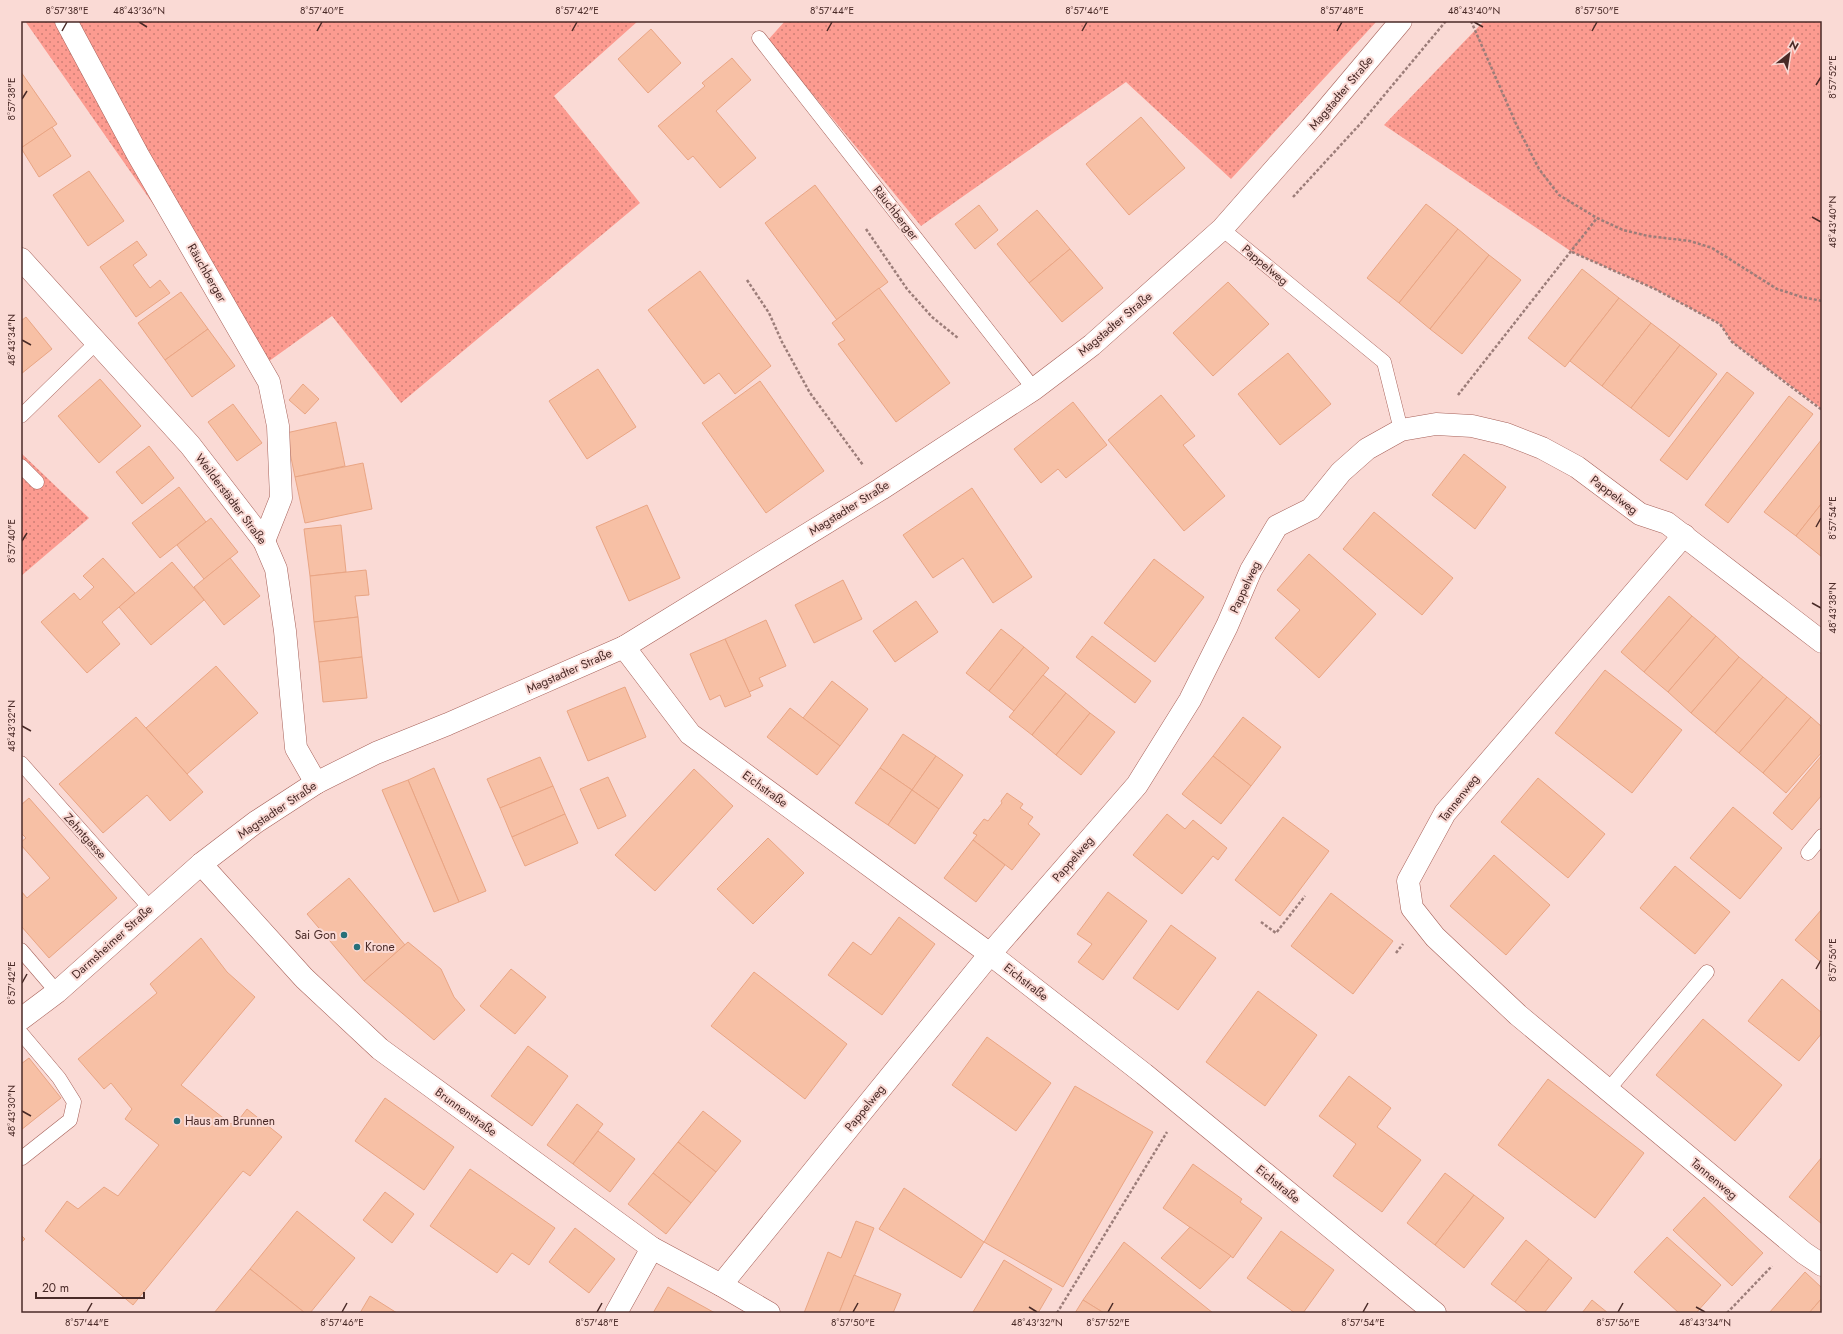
<svg xmlns="http://www.w3.org/2000/svg" width="1843" height="1334" viewBox="0 0 1843 1334" font-family="Jost,sans-serif">
<defs>
<pattern id="grass-dots" width="8" height="8" patternUnits="userSpaceOnUse"><rect width="8" height="8" fill="#fc9b90"/><path d="M2 2h.1M6 6h.1" fill="none" stroke="#ce7f76" stroke-width="1.8" stroke-linecap="round"/></pattern>
</defs>
<rect width="100%" height="100%" fill="#fadad5"/>
<!-- grass -->
<g fill="url(#grass-dots)">
<path d="M25,21H638L554,96L640,203L401,403L332,316L265,364Z"/>
<path d="M785,21H1377L1231,179L1126,82L921,226L768,40Z"/>
<path d="M1484,21H1822V409L1732,342L1720,324L1655,289L1572,252L1384,125Z"/>
<path d="M21,453L89,518L21,576Z"/>
</g>
<!-- building -->
<g fill="#f7c0a5" stroke="#e9a584">
<path d="M651,29L681,63L648,93L618,59Z"/>
<path d="M732,58L751,80L716,111L756,158L720,188L693,156L688,160L658,126L705,86L702,83Z"/>
<path d="M21,72L57,124L21,148Z"/>
<path d="M1141,117L1185,168L1129,215L1086,164Z"/>
<path d="M52,127L71,156L39,177L21,148Z"/>
<path d="M89,171L124,221L88,246L53,195Z"/>
<path d="M815,185L888,282L837,320L765,223Z"/>
<path d="M1426,204L1458,229L1399,303L1367,278Z"/>
<path d="M979,205L998,230L975,249L955,224Z"/>
<path d="M1037,210L1070,249L1029,283L997,244Z"/>
<path d="M1458,229L1489,255L1430,329L1399,303Z"/>
<path d="M137,241L147,255L133,265L150,288L160,280L170,293L136,317L100,267Z"/>
<path d="M1070,249L1103,288L1062,322L1029,283Z"/>
<path d="M1489,255L1521,280L1462,354L1430,329Z"/>
<path d="M1582,269L1619,298L1565,367L1528,338Z"/>
<path d="M700,271L771,366L735,394L719,373L704,384L648,310Z"/>
<path d="M1228,282L1269,324L1213,376L1173,333Z"/>
<path d="M879,288L950,383L896,422L838,344L845,340L832,323Z"/>
<path d="M181,292L208,329L165,360L138,323Z"/>
<path d="M1619,298L1651,323L1602,386L1570,361Z"/>
<path d="M26,317L52,349L21,374V321Z"/>
<path d="M1651,323L1680,345L1631,408L1602,386Z"/>
<path d="M208,329L235,366L192,397L165,360Z"/>
<path d="M1680,345L1717,374L1669,437L1631,408Z"/>
<path d="M1288,353L1331,404L1280,445L1238,394Z"/>
<path d="M598,369L636,427L587,459L549,401Z"/>
<path d="M1727,372L1754,393L1687,480L1660,460Z"/>
<path d="M100,379L141,426L99,463L58,416Z"/>
<path d="M760,381L824,471L766,513L702,423Z"/>
<path d="M303,384L319,399L305,414L289,400Z"/>
<path d="M1161,395L1195,436L1183,445L1225,496L1184,531L1108,440Z"/>
<path d="M1789,396L1813,414L1728,523L1705,505Z"/>
<path d="M1073,402L1107,445L1066,478L1058,469L1041,483L1014,449Z"/>
<path d="M233,404L262,443L237,461L208,422Z"/>
<path d="M336,422L345,466L295,477L286,433Z"/>
<path d="M1822,439V503L1796,536L1764,512Z"/>
<path d="M149,446L174,478L142,504L116,472Z"/>
<path d="M1464,454L1506,487L1475,529L1432,495Z"/>
<path d="M363,463L372,509L305,523L295,477Z"/>
<path d="M179,487L206,522L160,558L132,523Z"/>
<path d="M972,488L1032,577L993,603L963,558L933,578L903,535Z"/>
<path d="M1822,503V557L1796,536Z"/>
<path d="M647,505L680,578L629,601L596,527Z"/>
<path d="M1374,512L1453,578L1422,615L1343,549Z"/>
<path d="M211,518L238,552L204,579L177,545Z"/>
<path d="M341,525L346,572L310,576L304,529Z"/>
<path d="M1309,554L1376,614L1319,678L1275,638L1300,610L1277,590Z"/>
<path d="M103,558L135,593L102,622L120,644L87,673L41,622L74,593L80,600L94,587L83,576Z"/>
<path d="M230,558L260,596L224,625L194,587Z"/>
<path d="M1154,559L1204,597L1155,662L1104,623Z"/>
<path d="M172,562L204,600L151,645L119,607Z"/>
<path d="M366,570L369,595L355,596L358,617L314,622L310,576Z"/>
<path d="M843,580L862,619L814,643L795,605Z"/>
<path d="M1669,596L1692,616L1644,672L1621,652Z"/>
<path d="M916,601L938,632L895,662L873,631Z"/>
<path d="M1692,616L1716,636L1668,692L1644,672Z"/>
<path d="M358,617L362,657L319,662L314,622Z"/>
<path d="M766,620L786,666L759,678L763,686L749,692L725,639Z"/>
<path d="M1001,629L1024,647L989,691L966,673Z"/>
<path d="M1092,636L1151,681L1135,703L1076,657Z"/>
<path d="M1716,636L1739,657L1691,713L1668,692Z"/>
<path d="M725,639L751,696L725,707L720,695L710,700L690,654Z"/>
<path d="M1024,647L1049,668L1014,711L989,691Z"/>
<path d="M362,657L367,698L323,702L319,662Z"/>
<path d="M1739,657L1763,677L1715,733L1691,713Z"/>
<path d="M216,666L258,713L187,774L146,728Z"/>
<path d="M1605,670L1682,730L1632,793L1555,733Z"/>
<path d="M1043,675L1066,693L1032,735L1009,717Z"/>
<path d="M1763,677L1787,697L1739,753L1715,733Z"/>
<path d="M832,681L868,709L840,746L803,718Z"/>
<path d="M625,687L646,737L588,761L567,711Z"/>
<path d="M1066,693L1090,713L1056,755L1032,735Z"/>
<path d="M1787,697L1811,717L1763,773L1739,753Z"/>
<path d="M790,708L840,746L817,775L767,737Z"/>
<path d="M1090,713L1115,732L1081,775L1056,755Z"/>
<path d="M136,717L203,792L170,821L147,795L103,833L59,784Z"/>
<path d="M1243,717L1281,747L1251,786L1213,756Z"/>
<path d="M1811,717L1822,727V752L1786,793L1763,773Z"/>
<path d="M903,734L936,756L912,790L880,768Z"/>
<path d="M1822,755V795L1792,830L1773,813Z"/>
<path d="M936,756L963,775L939,809L912,790Z"/>
<path d="M1213,756L1251,786L1221,824L1182,794Z"/>
<path d="M540,757L553,786L500,808L487,779Z"/>
<path d="M434,768L486,891L459,902L408,780Z"/>
<path d="M880,768L912,790L888,825L855,803Z"/>
<path d="M694,769L733,806L655,891L615,855Z"/>
<path d="M608,777L626,816L598,829L580,789Z"/>
<path d="M1538,778L1605,834L1568,878L1501,822Z"/>
<path d="M408,780L459,902L434,912L382,790Z"/>
<path d="M553,786L565,814L512,837L500,808Z"/>
<path d="M912,790L939,809L915,844L888,825Z"/>
<path d="M1007,793L1023,804L1020,808L1033,817L1028,824L1040,834L1012,870L973,840L977,835L973,833L984,819L988,821L1002,803L1001,801Z"/>
<path d="M29,798L117,898L49,958L21,926V891L27,898L50,878L21,845V842L26,838L21,833V805Z"/>
<path d="M1733,807L1782,848L1740,899L1690,858Z"/>
<path d="M565,814L578,843L525,866L512,837Z"/>
<path d="M1167,814L1185,829L1193,820L1227,848L1218,860L1213,856L1182,894L1133,855Z"/>
<path d="M1283,817L1329,851L1280,916L1235,880Z"/>
<path d="M768,838L804,873L753,924L717,889Z"/>
<path d="M973,840L1005,865L976,902L944,878Z"/>
<path d="M1494,855L1550,905L1506,955L1450,906Z"/>
<path d="M1675,866L1730,912L1695,954L1640,908Z"/>
<path d="M349,878L405,945L364,981L307,914Z"/>
<path d="M1108,892L1147,921L1103,980L1078,962L1092,944L1077,934Z"/>
<path d="M1331,893L1393,941L1353,994L1291,946Z"/>
<path d="M1822,909V963L1795,940Z"/>
<path d="M899,917L935,944L882,1015L828,975L853,942L871,955Z"/>
<path d="M1171,925L1216,958L1178,1010L1133,978Z"/>
<path d="M201,938L227,972L255,997L181,1085L231,1124L235,1120L237,1122L247,1109L282,1137L250,1176L243,1171L133,1305L45,1231L67,1201L78,1209L104,1187L118,1196L159,1145L125,1119L132,1109L111,1083L104,1089L78,1059L157,993L150,984Z"/>
<path d="M408,942L441,969L454,997L465,1010L434,1040L364,981Z"/>
<path d="M511,969L546,997L515,1034L480,1006Z"/>
<path d="M754,972L847,1044L805,1099L711,1026Z"/>
<path d="M1782,979L1822,1013V1033L1799,1061L1748,1021Z"/>
<path d="M1258,991L1317,1035L1265,1106L1206,1062Z"/>
<path d="M1703,1019L1782,1085L1735,1141L1656,1075Z"/>
<path d="M987,1037L1051,1083L1016,1131L952,1085Z"/>
<path d="M528,1046L568,1076L532,1126L491,1096Z"/>
<path d="M29,1058L61,1098L21,1130V1064Z"/>
<path d="M1349,1076L1391,1108L1377,1127L1421,1160L1382,1212L1333,1176L1356,1144L1319,1116Z"/>
<path d="M1548,1079L1644,1153L1595,1218L1498,1145Z"/>
<path d="M1075,1086L1153,1132L1063,1287L984,1242Z"/>
<path d="M385,1098L454,1147L424,1190L355,1141Z"/>
<path d="M577,1104L603,1124L573,1164L547,1145Z"/>
<path d="M703,1111L741,1141L716,1172L678,1142Z"/>
<path d="M598,1131L635,1159L610,1192L573,1164Z"/>
<path d="M678,1142L716,1172L691,1203L653,1173Z"/>
<path d="M1822,1157V1224L1789,1197Z"/>
<path d="M1193,1164L1242,1199L1240,1202L1262,1218L1233,1258L1163,1208Z"/>
<path d="M470,1169L555,1228L529,1265L512,1253L497,1273L430,1226Z"/>
<path d="M653,1173L691,1203L666,1234L628,1204Z"/>
<path d="M1445,1173L1474,1195L1435,1245L1407,1223Z"/>
<path d="M904,1188L984,1242L961,1278L879,1229Z"/>
<path d="M385,1192L414,1214L392,1243L363,1220Z"/>
<path d="M1474,1195L1504,1218L1464,1268L1435,1245Z"/>
<path d="M1704,1197L1763,1253L1732,1286L1673,1230Z"/>
<path d="M297,1211L355,1258L310,1313H305L250,1269Z"/>
<path d="M856,1221L874,1228L839,1313H804L828,1252L841,1258Z"/>
<path d="M1190,1227L1231,1256L1200,1289L1161,1258Z"/>
<path d="M575,1228L615,1259L589,1293L549,1262Z"/>
<path d="M1281,1231L1334,1270L1303,1313H1295L1247,1278Z"/>
<path d="M21,1235L25,1239L21,1243Z"/>
<path d="M1667,1237L1721,1285L1696,1313H1679L1634,1272Z"/>
<path d="M1526,1240L1549,1259L1515,1302L1491,1284Z"/>
<path d="M1124,1242L1213,1313H1104L1083,1300Z"/>
<path d="M1549,1259L1572,1278L1544,1313H1529L1515,1302Z"/>
<path d="M1004,1260L1052,1289L1038,1313L973,1312Z"/>
<path d="M250,1269L305,1313H214Z"/>
<path d="M1805,1272L1822,1288V1298L1809,1313H1769Z"/>
<path d="M854,1275L901,1294L893,1313H839Z"/>
<path d="M668,1287L715,1313H653Z"/>
<path d="M370,1296L397,1313H360Z"/>
<path d="M1822,1298V1313H1809Z"/>
<path d="M1083,1300L1104,1313H1075Z"/>
<path d="M1592,1300L1608,1313H1582Z"/>
</g>
<g fill="none" stroke-linecap="round" stroke-linejoin="round">
<!-- lane casing -->
<g stroke="#a76159" stroke-width="15">
<g id="lane">
<path d="M759,38L1034,389"/>
<path d="M1222,229L1384,362L1401,430"/>
<path d="M21,416L97,342"/>
<path d="M21,466L37,482"/>
<path d="M21,763L150,908"/>
<path d="M1808,853L1822,836"/>
<path d="M21,950L57,992"/>
<path d="M21,1033L59,1078L74,1102L70,1120L22,1158"/>
<path d="M1608,1090L1707,972"/>
</g>
</g>
<!-- street casing -->
<g stroke="#a76159" stroke-width="23">
<g id="street">
<path d="M66,21L138,155L269,382L278,426L281,498L264,541"/>
<path d="M21,259L190,445L264,541L276,569L285,631L296,748L316,783"/>
<path d="M1684,535L1445,813L1408,881L1412,908L1435,937L1518,1015L1804,1253L1822,1265"/>
<path d="M624,647L690,734L990,954L1144,1074L1435,1313"/>
<path d="M721,1285L990,954L1137,785L1190,700L1227,626L1251,570L1277,526L1311,509L1341,472L1367,449L1401,430L1436,424L1472,426L1506,434L1542,448L1577,467L1640,514L1667,523L1822,642"/>
<path d="M616,1313L652,1248"/>
</g>
</g>
<!-- secondary casing -->
<g stroke="#a76159" stroke-width="23">
<g id="secondary">
<path d="M201,864L304,978L380,1049L652,1248L721,1285L769,1313"/>
<path d="M21,1019L57,992L201,864L256,822L316,783L376,753L448,724L624,647L881,489L1034,389L1092,345L1222,229L1311,128L1401,21"/>
</g>
</g>
<!-- path -->
<g stroke="#9c7d79" stroke-width="2.5" stroke-dasharray="3 2" stroke-linecap="butt">
<path d="M1471,21L1517,126L1539,169L1559,195L1597,218L1623,230L1648,236L1690,241L1712,248L1777,289L1802,297L1822,301"/>
<path d="M1293,197L1361,123L1446,21"/>
<path d="M866,229L907,289L932,317L958,338"/>
<path d="M1572,252L1655,289L1720,324L1732,342L1822,410"/>
<path d="M747,280L769,313L782,342L810,393L863,465"/>
<path d="M1458,395L1597,218"/>
<path d="M1261,922L1276,933L1305,896"/>
<path d="M1396,953L1403,944"/>
<path d="M1057,1313L1167,1132"/>
<path d="M1727,1313L1772,1266"/>
</g>
<!-- lane -->
<use href="#lane" stroke="#fff" stroke-width="14"/>
<!-- street -->
<use href="#street" stroke="#fff" stroke-width="22"/>
<!-- secondary -->
<use href="#secondary" stroke="#fff" stroke-width="22"/>
</g>
<!-- ticks -->
<path fill="none" stroke="#492a27" stroke-width="1.5" d="M139,22L147,27M1474,22L1483,27M62,31L67,22M317,31L322,22M572,31L577,22M827,31L832,22M1082,31L1087,22M1337,31L1342,22M1592,31L1597,22M1816,85L1821,77M22,99L27,91M1812,217L1821,222M22,340L31,345M1816,527L1821,518M22,541L27,533M1812,603L1821,608M22,726L31,731M1816,969L1821,960M22,983L27,974M22,1111L31,1116M1029,1307L1037,1312M1696,1307L1705,1312M87,1312L92,1303M342,1312L347,1303M597,1312L602,1303M853,1312L858,1303M1108,1312L1113,1303M1363,1312L1368,1303M1618,1312L1623,1303"/>
<!-- markers -->
<g fill="#27707a" stroke="#fadad5" stroke-width="1.5">
<circle cx="344" cy="935" r="4"/>
<circle cx="357" cy="947" r="4"/>
<circle cx="177" cy="1121" r="4"/>
</g>
<g text-anchor="middle" dominant-baseline="central" stroke-width="4" stroke-linejoin="round" paint-order="stroke">
<!-- street labels -->
<g font-size="12" fill="#492a27" stroke="#fadad5">
<text transform="translate(1341 93) rotate(-50)">Magstadter Straße</text>
<text transform="translate(896 213) rotate(52)">Räuchberger</text>
<text transform="translate(1265 265) rotate(40)">Pappelweg</text>
<text transform="translate(207 273) rotate(60)">Räuchberger</text>
<text transform="translate(1115 324) rotate(-40)">Magstadter Straße</text>
<text transform="translate(1614 495) rotate(37)">Pappelweg</text>
<text transform="translate(231 499) rotate(53)">Weilderstädter Straße</text>
<text transform="translate(849 508) rotate(-32)">Magstadter Straße</text>
<text transform="translate(1245 587) rotate(-65)">Pappelweg</text>
<text transform="translate(569 671) rotate(-24)">Magstadter Straße</text>
<text transform="translate(765 789) rotate(36)">Eichstraße</text>
<text transform="translate(1459 798) rotate(-52)">Tannenweg</text>
<text transform="translate(277 810) rotate(-34)">Magstadter Straße</text>
<text transform="translate(85 836) rotate(48)">Zehntgasse</text>
<text transform="translate(1073 859) rotate(-49)">Pappelweg</text>
<text transform="translate(112 942) rotate(-42)">Darmsheimer Straße</text>
<text transform="translate(1026 982) rotate(38)">Eichstraße</text>
<text transform="translate(865 1108) rotate(-51)">Pappelweg</text>
<text transform="translate(466 1112) rotate(36)">Brunnenstraße</text>
<text transform="translate(1714 1179) rotate(40)">Tannenweg</text>
<text transform="translate(1278 1184) rotate(39)">Eichstraße</text>
</g>
<!-- poi labels -->
<g font-size="12" fill="#492a27" stroke="#fadad5" text-anchor="start">
<text x="336" y="935" text-anchor="end">Sai Gon</text>
<text x="365" y="947">Krone</text>
<text x="185" y="1121">Haus am Brunnen</text>
</g>
</g>
<!-- border -->
<rect width="1843" height="1334" fill="none" stroke="#fadad5" stroke-width="44"/>
<!-- north arrow -->
<g transform="translate(1789 54) rotate(30)" stroke="#fadad5" stroke-width="3" paint-order="stroke">
<path d="M0-3L7 15L0 10L-7 15Z" fill="#492a27"/>
<text y="-6" font-size="11" font-weight="bold" text-anchor="middle" fill="#492a27">N</text>
</g>
<!-- scale -->
<path d="M36 1292v6h108v-6" fill="none" stroke="#492a27" stroke-width="2"/>
<text x="42" y="1292" font-size="12" fill="#492a27" stroke="#fadad5" stroke-width="3" paint-order="stroke">20 m</text>
<rect x="22" y="22" width="1799" height="1290" fill="none" stroke="#492a27" stroke-width="1.5"/>
<g font-size="10" text-anchor="middle" fill="#492a27">
<text x="67" y="14">8°57'38"E</text>
<text x="139" y="14">48°43'36"N</text>
<text x="322" y="14">8°57'40"E</text>
<text x="577" y="14">8°57'42"E</text>
<text x="832" y="14">8°57'44"E</text>
<text x="1087" y="14">8°57'46"E</text>
<text x="1342" y="14">8°57'48"E</text>
<text x="1474" y="14">48°43'40"N</text>
<text x="1597" y="14">8°57'50"E</text>
<text transform="translate(1832 77) rotate(-90)" y="4">8°57'52"E</text>
<text transform="translate(11 99) rotate(-90)" y="4">8°57'38"E</text>
<text transform="translate(1832 222) rotate(-90)" y="4">48°43'40"N</text>
<text transform="translate(11 340) rotate(-90)" y="4">48°43'34"N</text>
<text transform="translate(1832 518) rotate(-90)" y="4">8°57'54"E</text>
<text transform="translate(11 541) rotate(-90)" y="4">8°57'40"E</text>
<text transform="translate(1832 608) rotate(-90)" y="4">48°43'38"N</text>
<text transform="translate(11 726) rotate(-90)" y="4">48°43'32"N</text>
<text transform="translate(1832 960) rotate(-90)" y="4">8°57'56"E</text>
<text transform="translate(11 983) rotate(-90)" y="4">8°57'42"E</text>
<text transform="translate(11 1111) rotate(-90)" y="4">48°43'30"N</text>
<text x="87" y="1326">8°57'44"E</text>
<text x="342" y="1326">8°57'46"E</text>
<text x="597" y="1326">8°57'48"E</text>
<text x="853" y="1326">8°57'50"E</text>
<text x="1037" y="1326">48°43'32"N</text>
<text x="1108" y="1326">8°57'52"E</text>
<text x="1363" y="1326">8°57'54"E</text>
<text x="1618" y="1326">8°57'56"E</text>
<text x="1705" y="1326">48°43'34"N</text>
</g>
</svg>
